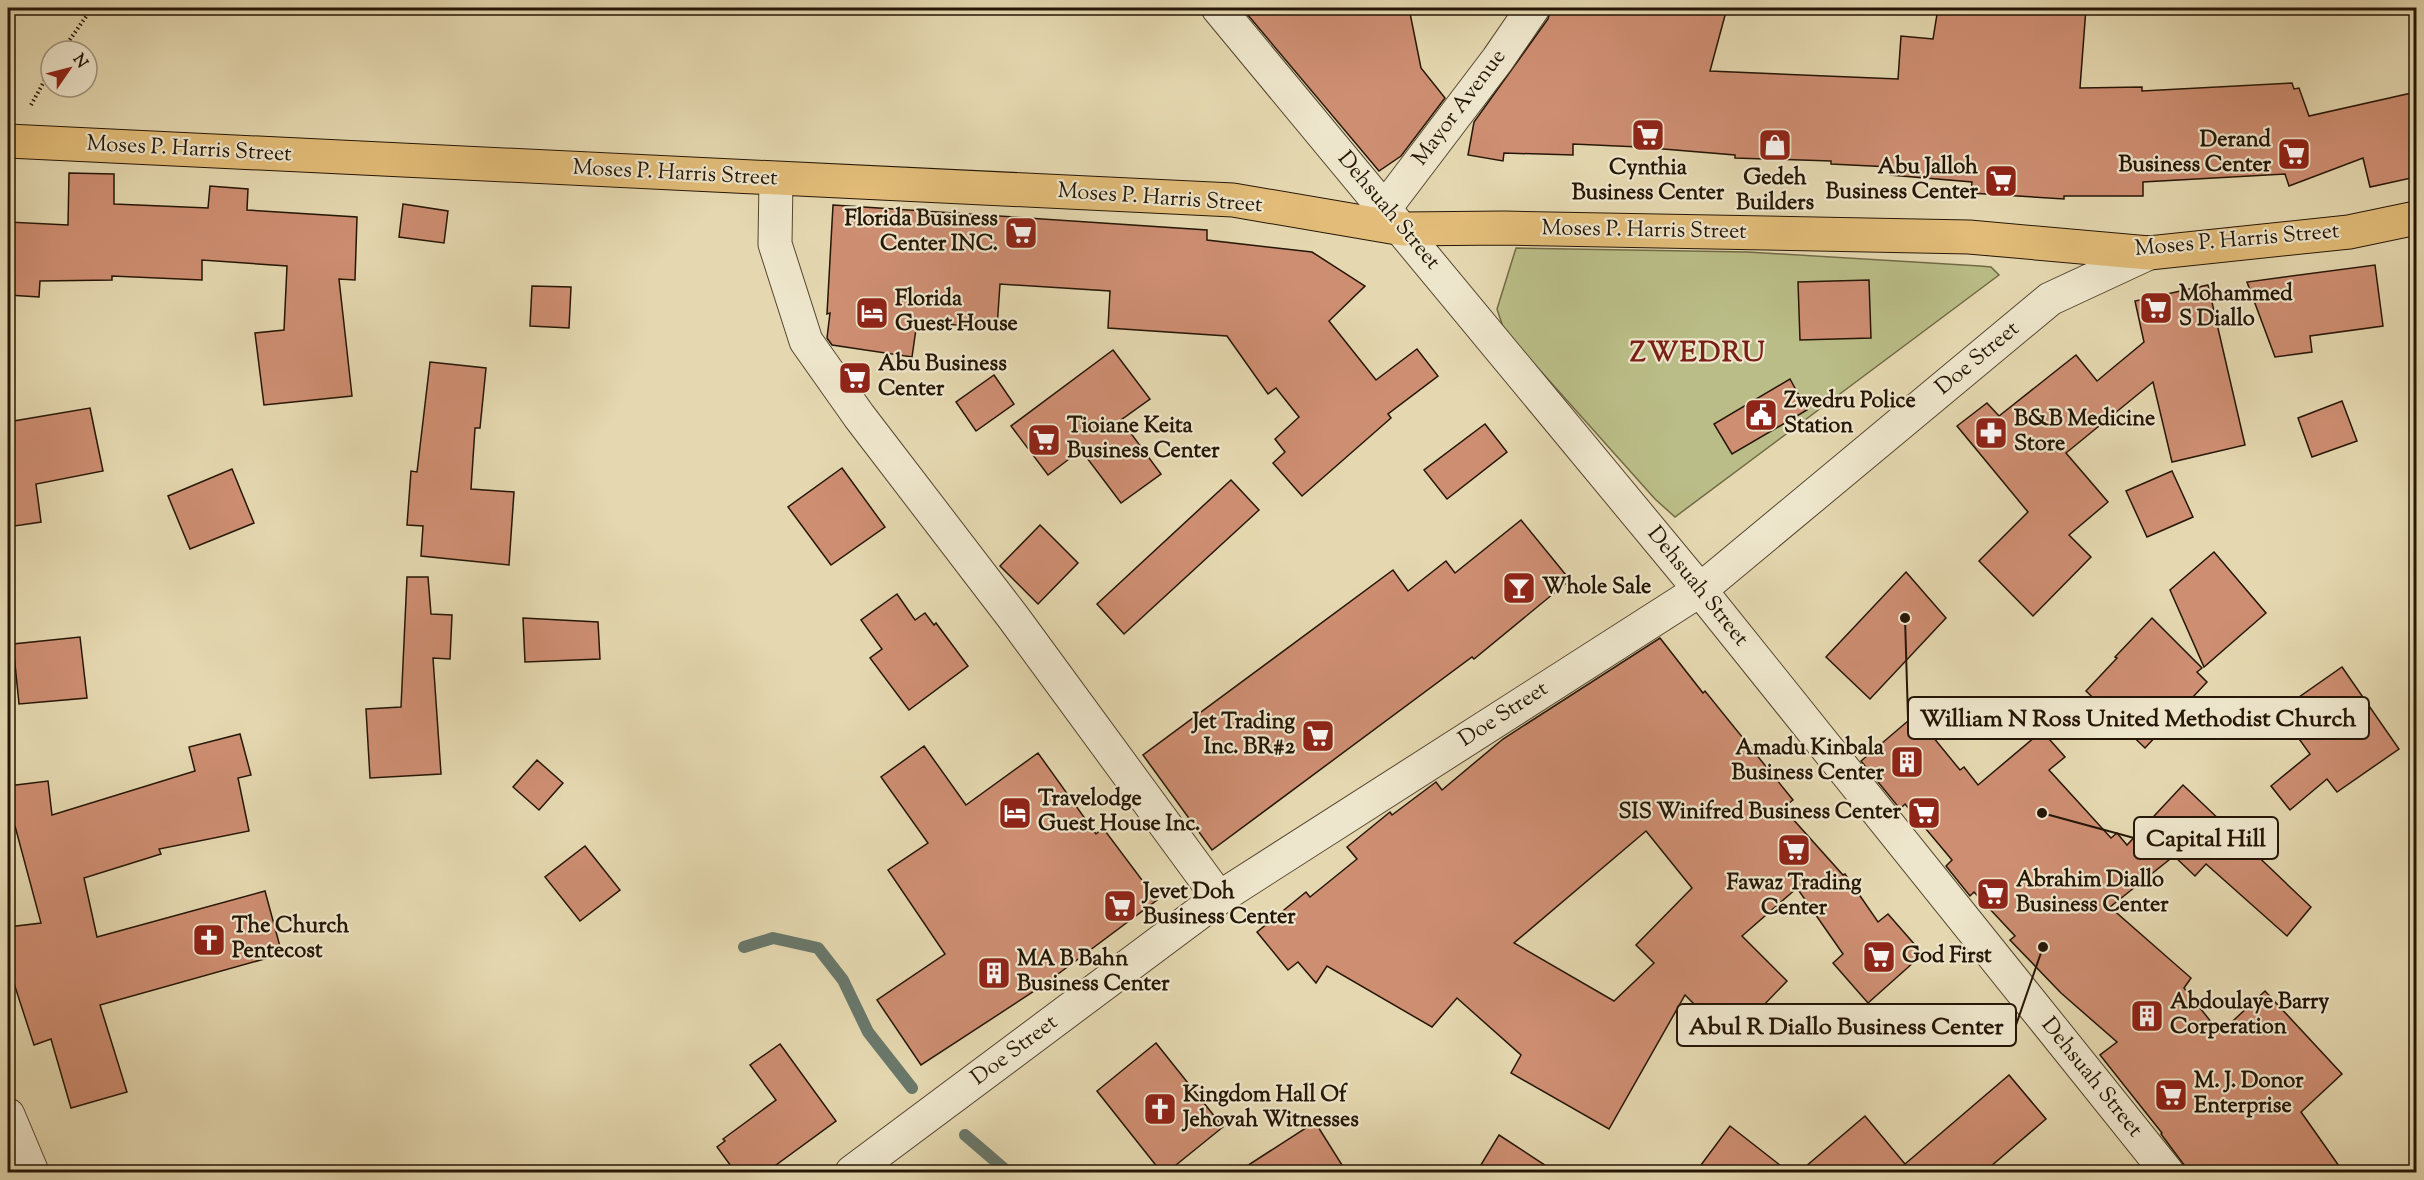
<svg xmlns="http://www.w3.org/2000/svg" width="2424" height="1180" viewBox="0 0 2424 1180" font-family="'Sorts Mill Goudy',serif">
<rect width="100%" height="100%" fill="#e5d8b0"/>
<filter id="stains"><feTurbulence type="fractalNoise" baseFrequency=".00333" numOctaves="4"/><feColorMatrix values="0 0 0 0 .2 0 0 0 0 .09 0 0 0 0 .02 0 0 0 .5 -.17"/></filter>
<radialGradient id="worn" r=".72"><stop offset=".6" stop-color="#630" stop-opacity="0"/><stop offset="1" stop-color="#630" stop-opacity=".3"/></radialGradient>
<!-- green -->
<path fill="#babd87" stroke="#706a46" stroke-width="1.5" d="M1516,248L1748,252L1980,266L1991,267L1999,275L1675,517L1655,499L1504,330L1497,309Z"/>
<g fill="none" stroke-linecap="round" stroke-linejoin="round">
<!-- stream -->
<g stroke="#69786b" stroke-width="12">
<path d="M744,947L773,938L818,948L843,980L868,1032L912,1088"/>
<path d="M965,1135L1008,1172"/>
</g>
</g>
<!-- building -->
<g fill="#ce8e72" stroke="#251606" stroke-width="1.5" fill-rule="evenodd">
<path d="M1242,8H1409L1421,68L1445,98L1401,156L1379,171Z"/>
<path d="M1551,8H1727L1710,71L1898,79L1901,36L1933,39L1938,8H2086L2080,88L2142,87V91L2292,83L2294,89L2299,88L2309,116L2416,92V177L2370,187L2363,158L2289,186L2285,174L2143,182V196H2064V199L1971,193L1972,182L1890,175L1891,167L1831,164V161L1735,158V155L1639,147L1573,144V155L1504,153L1503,161L1468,155L1474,122L1548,19Z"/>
<path d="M69,173L114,174V204L208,208L210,186L248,189L247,210L357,217L355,280L339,279L352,396L264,405L255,333L284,330L287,266L202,260V280L112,276V280L40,281L39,297L8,295V222L68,225Z"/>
<path d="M403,204L448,211L444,243L399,237Z"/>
<path d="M833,205L1207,230V240L1312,252L1365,286L1329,321L1376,380L1417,349L1438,376L1388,414L1391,418L1302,496L1273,463L1285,452L1275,439L1299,417L1276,388L1268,394L1227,336L1108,328L1110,291L1000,284L997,328L917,322L912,357L832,345L827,338L830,313L827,314Z"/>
<path d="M2375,265L2383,326L2310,336L2312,352L2275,357L2247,282Z"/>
<path d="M1869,280L1871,338L1800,340L1798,282Z"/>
<path d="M2208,285L2245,445L2172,462L2153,382L2066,453L2108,502L2069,535L2091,557L2033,616L1979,561L2028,512L1957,426L1987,403L1999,416L2076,355L2097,381L2144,342L2135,301Z"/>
<path d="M532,286L571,287L569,328L530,326Z"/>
<path d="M1113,350L1150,399L1121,420L1161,474L1121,503L1081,450L1048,475L1011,426Z"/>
<path d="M430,362L486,368L480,428H475L471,489L514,492L509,565L421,556L423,526L407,525L411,471L417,472Z"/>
<path d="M994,375L1014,404L976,431L956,402Z"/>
<path d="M1790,379L1807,410L1732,454L1714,424Z"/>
<path d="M2342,401L2357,441L2312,457L2298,418Z"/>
<path d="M90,408L103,471L36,484L41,522L8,527V422Z"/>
<path d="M1485,424L1507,452L1447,499L1424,470Z"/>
<path d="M842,468L885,527L831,565L788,507Z"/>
<path d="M232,469L254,523L190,549L168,496Z"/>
<path d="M2172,471L2193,517L2147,537L2126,491Z"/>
<path d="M1231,480L1259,510L1124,634L1097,604Z"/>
<path d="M1521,520L1570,580L1474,659L1472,657L1212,850L1143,755L1393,570L1408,591L1446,561L1455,573Z"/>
<path d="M1040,525L1078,563L1038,604L1000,566Z"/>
<path d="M2214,552L2266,613L2204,667L2170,590Z"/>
<path d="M1906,572L1946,618L1870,699L1826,657Z"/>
<path d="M407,577H428L431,614L452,615L450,659L433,658L441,774L370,778L366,709L401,707Z"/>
<path d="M897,594L915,620L925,613L934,625L936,623L968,666L909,710L870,658L882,649L861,620Z"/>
<path d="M523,618L598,622L600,659L525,662Z"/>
<path d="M2152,618L2202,668L2197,672L2207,682L2145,748L2086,691L2117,658L2115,657Z"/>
<path d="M80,637L87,698L19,704L13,644Z"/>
<path d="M1660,638L1703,693L1705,691L1793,800L1783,808L1843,875L1845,874L1878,922L1888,914L1923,954L1868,1003L1833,963L1843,954L1797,888L1742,936L1787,981L1730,1040L1685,995L1609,1129L1511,1073L1521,1055L1457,998L1432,1027L1327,966L1316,983L1298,962L1288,970L1257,932L1306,892L1310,897L1357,859L1347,847L1390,812L1392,815L1436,782L1442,790L1503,739ZM1646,831L1692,888L1636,945L1654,963L1614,1001L1514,943Z"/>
<path d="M2342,667L2399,749L2337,792L2327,779L2290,810L2271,786L2310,754L2279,711Z"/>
<path d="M1915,715L1960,770L1964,767L1978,785L2042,731L2065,757L2049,770L2111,838L2117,833L2127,845L2183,785L2311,907L2287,936L2206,864L2195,876L2174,856L2110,907L2191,978L2184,988L2220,1033L2265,991L2342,1074L2301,1112L2344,1173H2190L2161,1134L2162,1133L2100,1055L2117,1042L2061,993L2010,940L2015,936L1974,892L1970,896L1946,866L1952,860L1905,804L1900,809L1861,761Z"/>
<path d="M240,734L251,775L238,778L249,831L159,849L161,854L84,878L97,937L265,891L282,954L100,1005L127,1092L71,1108L51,1039L34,1045L8,965V927L41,923L15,826L8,827V786L48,781L52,815L195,771L189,747Z"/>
<path d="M924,746L966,805L1038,753L1096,834L1103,828L1157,900L1042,986L921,1065L877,1000L945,954L888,870L928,843L881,777Z"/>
<path d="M537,760L563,783L539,810L513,787Z"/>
<path d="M585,846L620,890L580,921L545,877Z"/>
<path d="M1156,1043L1223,1127L1166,1173H1162L1097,1091Z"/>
<path d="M780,1044L836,1121L765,1173H736L717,1147L725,1141L723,1139L776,1100L750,1065Z"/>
<path d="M2009,1075L2046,1119L1983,1173H1798L1865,1116L1905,1164Z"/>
<path d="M1315,1122L1347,1173H1236Z"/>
<path d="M1730,1126L1790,1173H1695Z"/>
<path d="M1499,1135L1557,1173H1476Z"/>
</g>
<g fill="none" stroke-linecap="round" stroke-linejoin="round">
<!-- minor casing -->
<g stroke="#554630" stroke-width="35">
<g id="minor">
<path d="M1218,8L1700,590L2167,1172"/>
<path d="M776,179L775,244L806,341L859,416L1013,617L1219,898"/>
<path d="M1385,208L1498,59L1533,8"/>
<path d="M8,1115L32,1172"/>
<path d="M852,1172L1219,898L1700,590L2050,299L2149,253"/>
</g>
</g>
<!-- highway casing -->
<g stroke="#251606" stroke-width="35">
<path id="highway" d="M8,141L1233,200L1403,229L1504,228L1969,237L2149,253L2349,232L2416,218"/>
</g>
<!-- path -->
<g stroke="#251606" stroke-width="4" stroke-dasharray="1.5 3" stroke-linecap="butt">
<path d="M62,51L92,8"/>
<path d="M31,105L51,69"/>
</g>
<!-- minor -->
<use href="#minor" stroke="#eee6cc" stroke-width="33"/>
<!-- highway -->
<use href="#highway" stroke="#e2bc78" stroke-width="33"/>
</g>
<!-- icons -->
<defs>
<g id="supermarket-square" transform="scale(1.725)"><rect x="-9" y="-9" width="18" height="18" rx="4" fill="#8f2418" stroke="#eee6cc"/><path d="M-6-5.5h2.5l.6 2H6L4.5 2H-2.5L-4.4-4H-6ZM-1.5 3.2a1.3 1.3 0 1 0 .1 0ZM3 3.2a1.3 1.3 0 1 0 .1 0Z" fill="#fff"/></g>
<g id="shop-square" transform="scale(1.725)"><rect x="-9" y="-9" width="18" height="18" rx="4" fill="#8f2418" stroke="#eee6cc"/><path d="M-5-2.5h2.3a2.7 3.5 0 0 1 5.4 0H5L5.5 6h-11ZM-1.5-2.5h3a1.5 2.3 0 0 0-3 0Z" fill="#fff"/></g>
<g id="hotel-square" transform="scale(1.725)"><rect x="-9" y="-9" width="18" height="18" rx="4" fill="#8f2418" stroke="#eee6cc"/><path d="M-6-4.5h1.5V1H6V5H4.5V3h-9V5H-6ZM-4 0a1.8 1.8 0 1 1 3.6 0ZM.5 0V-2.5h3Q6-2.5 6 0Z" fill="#fff"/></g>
<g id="civic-square" transform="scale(1.725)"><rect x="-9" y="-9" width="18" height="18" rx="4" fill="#8f2418" stroke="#eee6cc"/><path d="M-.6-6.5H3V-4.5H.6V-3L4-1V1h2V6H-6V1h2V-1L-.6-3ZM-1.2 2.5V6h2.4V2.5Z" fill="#fff"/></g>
<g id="pharmacy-square" transform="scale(1.725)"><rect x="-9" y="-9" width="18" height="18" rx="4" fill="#8f2418" stroke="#eee6cc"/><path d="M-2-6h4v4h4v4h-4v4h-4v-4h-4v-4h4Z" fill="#fff"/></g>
<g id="bar-square" transform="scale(1.725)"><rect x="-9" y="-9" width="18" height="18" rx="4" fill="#8f2418" stroke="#eee6cc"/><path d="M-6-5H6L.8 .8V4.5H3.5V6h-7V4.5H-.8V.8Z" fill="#fff"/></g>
<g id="building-square" transform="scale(1.725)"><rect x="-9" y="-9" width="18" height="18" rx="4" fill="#8f2418" stroke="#eee6cc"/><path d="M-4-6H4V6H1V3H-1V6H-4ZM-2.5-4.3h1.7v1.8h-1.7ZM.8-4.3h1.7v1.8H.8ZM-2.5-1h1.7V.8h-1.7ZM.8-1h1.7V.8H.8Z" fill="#fff"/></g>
<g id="church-square" transform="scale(1.725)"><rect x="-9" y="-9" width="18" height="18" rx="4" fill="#8f2418" stroke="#eee6cc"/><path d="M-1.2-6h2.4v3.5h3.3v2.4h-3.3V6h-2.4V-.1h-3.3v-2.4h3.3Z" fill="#fff"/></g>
</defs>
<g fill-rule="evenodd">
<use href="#supermarket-square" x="1648" y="135"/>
<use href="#shop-square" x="1775" y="145"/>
<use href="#supermarket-square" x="2294" y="154"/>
<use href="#supermarket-square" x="2001" y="181"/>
<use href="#supermarket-square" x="1021" y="233"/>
<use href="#supermarket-square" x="2156" y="308"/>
<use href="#hotel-square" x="872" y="313"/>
<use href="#supermarket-square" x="855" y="378"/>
<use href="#civic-square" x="1761" y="415"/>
<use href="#pharmacy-square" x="1991" y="433"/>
<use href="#supermarket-square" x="1044" y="440"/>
<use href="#bar-square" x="1519" y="588"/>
<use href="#supermarket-square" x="1318" y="736"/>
<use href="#building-square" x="1907" y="762"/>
<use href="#hotel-square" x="1015" y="813"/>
<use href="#supermarket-square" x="1924" y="813"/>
<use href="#supermarket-square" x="1794" y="850"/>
<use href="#supermarket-square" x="1993" y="894"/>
<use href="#supermarket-square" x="1120" y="906"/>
<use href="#church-square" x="209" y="940"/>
<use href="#supermarket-square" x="1879" y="957"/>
<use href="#building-square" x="994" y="973"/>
<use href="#building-square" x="2147" y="1016"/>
<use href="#supermarket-square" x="2171" y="1095"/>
<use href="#church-square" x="1160" y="1109"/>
</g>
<g text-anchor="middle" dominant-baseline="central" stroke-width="4.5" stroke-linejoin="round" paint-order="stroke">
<!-- street labels -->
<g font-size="22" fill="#251606" stroke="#eee6cc">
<text transform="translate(1460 108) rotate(-53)">Mayor Avenue</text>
<text transform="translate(189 150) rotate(3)">Moses P. Harris Street</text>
<text transform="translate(675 174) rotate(3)">Moses P. Harris Street</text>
<text transform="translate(1160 199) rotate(4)">Moses P. Harris Street</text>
<text transform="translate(1388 211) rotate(50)">Dehsuah Street</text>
<text transform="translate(1644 231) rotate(1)">Moses P. Harris Street</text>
<text transform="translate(2237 241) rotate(-5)">Moses P. Harris Street</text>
<text transform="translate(1978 359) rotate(-40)">Doe Street</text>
<text transform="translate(1697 587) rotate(51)">Dehsuah Street</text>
<text transform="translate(1504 715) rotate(-33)">Doe Street</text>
<text transform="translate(1015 1051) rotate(-37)">Doe Street</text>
<text transform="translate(2091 1078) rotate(51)">Dehsuah Street</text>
</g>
<!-- poi labels -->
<g font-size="22" font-weight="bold" fill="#251606" stroke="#eee6cc" text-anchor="start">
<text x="2271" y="141" text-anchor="end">Derand<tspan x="2271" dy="25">Business Center</tspan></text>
<text x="1978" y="168" text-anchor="end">Abu Jalloh<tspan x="1978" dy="25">Business Center</tspan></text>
<text x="1648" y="169" text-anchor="middle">Cynthia<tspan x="1648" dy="25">Business Center</tspan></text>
<text x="1775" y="179" text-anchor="middle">Gedeh<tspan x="1775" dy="25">Builders</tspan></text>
<text x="998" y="220" text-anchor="end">Florida Business<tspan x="998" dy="25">Center INC.</tspan></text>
<text x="2179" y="295">Mohammed<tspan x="2179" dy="25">S Diallo</tspan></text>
<text x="895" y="300">Florida<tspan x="895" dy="25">Guest House</tspan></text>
<text x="878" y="365">Abu Business<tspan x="878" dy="25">Center</tspan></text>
<text x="1784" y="402">Zwedru Police<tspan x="1784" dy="25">Station</tspan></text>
<text x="2014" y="420">B&amp;B Medicine<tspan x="2014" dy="25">Store</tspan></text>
<text x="1067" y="427">Tioiane Keita<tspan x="1067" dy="25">Business Center</tspan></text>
<text x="1542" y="588">Whole Sale</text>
<text x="1295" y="723" text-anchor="end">Jet Trading<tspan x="1295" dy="25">Inc. BR#2</tspan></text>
<text x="1884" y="749" text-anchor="end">Amadu Kinbala<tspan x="1884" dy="25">Business Center</tspan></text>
<text x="1038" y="800">Travelodge<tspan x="1038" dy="25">Guest House Inc.</tspan></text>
<text x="1901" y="813" text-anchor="end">SIS Winifred Business Center</text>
<text x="2016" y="881">Abrahim Diallo<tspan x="2016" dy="25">Business Center</tspan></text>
<text x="1794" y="884" text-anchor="middle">Fawaz Trading<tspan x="1794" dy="25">Center</tspan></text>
<text x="1143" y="893">Jevet Doh<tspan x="1143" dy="25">Business Center</tspan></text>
<text x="232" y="927">The Church<tspan x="232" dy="25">Pentecost</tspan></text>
<text x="1902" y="957">God First</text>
<text x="1017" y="960">MA B Bahn<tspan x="1017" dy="25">Business Center</tspan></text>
<text x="2170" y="1003">Abdoulaye Barry<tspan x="2170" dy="25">Corperation</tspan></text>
<text x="2194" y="1082">M. J. Donor<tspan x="2194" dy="25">Enterprise</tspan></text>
<text x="1183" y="1096">Kingdom Hall Of<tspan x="1183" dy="25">Jehovah Witnesses</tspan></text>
</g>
<!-- district labels -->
<g font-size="28" font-weight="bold" letter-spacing="1.5" fill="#7a1f14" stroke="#eee6cc">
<text x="1698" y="354">ZWEDRU</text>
</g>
</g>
<!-- callouts -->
<path fill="none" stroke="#251606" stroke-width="2" d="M1905 618L1908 718M2042 813L2134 838M2043 947L2016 1025"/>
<g fill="#251606" stroke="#eee6cc" stroke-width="2">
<circle cx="1905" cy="618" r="6"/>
<circle cx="2042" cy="813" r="6"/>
<circle cx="2043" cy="947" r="6"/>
</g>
<g fill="#eee6cc" stroke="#251606" stroke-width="2">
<rect x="1908" y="697" width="461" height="42" rx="6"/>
<rect x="2134" y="817" width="144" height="42" rx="6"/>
<rect x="1677" y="1004" width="339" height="42" rx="6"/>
</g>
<g font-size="24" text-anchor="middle" font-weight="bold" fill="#251606">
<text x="2138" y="726">William N Ross United Methodist Church</text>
<text x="2206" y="846">Capital Hill</text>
<text x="1846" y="1034">Abul R Diallo Business Center</text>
</g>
<!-- margin -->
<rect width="2424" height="1180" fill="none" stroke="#e5d8b0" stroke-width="30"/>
<rect x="9" y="9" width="2406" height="1162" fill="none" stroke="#251606" stroke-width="3"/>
<rect x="15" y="15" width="2394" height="1150" fill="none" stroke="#251606" stroke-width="1.5"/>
<!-- north arrow -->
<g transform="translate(69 69) rotate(55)"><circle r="28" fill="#eee6cc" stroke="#9e937d" stroke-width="1.5"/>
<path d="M0-4.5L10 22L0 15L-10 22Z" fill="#8f2418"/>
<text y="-9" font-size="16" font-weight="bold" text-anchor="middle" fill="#251606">N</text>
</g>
<rect width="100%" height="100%" filter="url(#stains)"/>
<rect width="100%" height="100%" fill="url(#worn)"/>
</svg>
